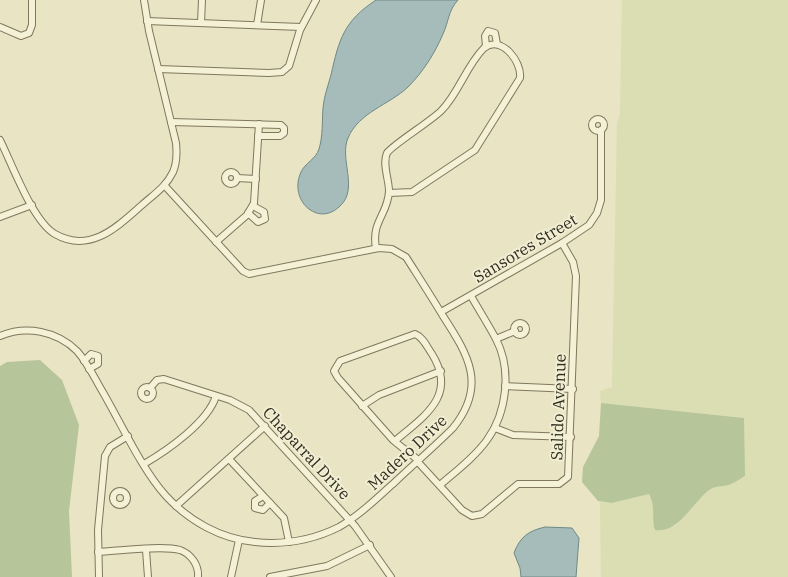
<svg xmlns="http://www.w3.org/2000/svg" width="788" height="577" viewBox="0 0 788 577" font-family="'IBM Plex Serif',serif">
<rect width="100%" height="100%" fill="#e8e4c4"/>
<!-- farmland -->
<path fill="#dbddb3" d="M622,0H788V577H601L600,502L612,503L649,494L654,502L653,523L675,526L686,512L710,488L731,484L744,418L601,403L600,391L612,387L617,123L620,115Z"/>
<!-- green -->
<g fill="#b7c59a">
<path d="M40,360L62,380L79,425L69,511L72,577H0V366L7,362Z"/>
<path d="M601,403L744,418L745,476C741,478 736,482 731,484C725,487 715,485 709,490C692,503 678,534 655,530C651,518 656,506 649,494L612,503L598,501L582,482L583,467L599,436Z"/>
</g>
<!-- water -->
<g fill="#a6bcba" stroke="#6e8987">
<path d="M376,0H458C448,11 449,21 443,34C435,53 423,72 408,87C389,105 359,112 348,138C339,159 359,189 340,206C318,228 288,200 301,172C305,163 316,159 319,149C323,136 322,121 323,108C324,96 328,86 331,75C339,39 344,21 376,0Z"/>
<path d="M545,527L572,528L579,538L576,577H521L520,568L514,553C520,537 528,531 545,527Z"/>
</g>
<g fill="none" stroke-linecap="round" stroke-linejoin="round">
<!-- minor casing -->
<g stroke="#80775d" stroke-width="8">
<g id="minor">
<path d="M147,21L301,27"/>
<path d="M201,23L202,0"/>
<path d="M257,25L261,0"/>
<path d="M0,27L21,36L29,33L32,25V0"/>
<path d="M486,46L485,36L488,31L495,33L497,44"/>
<path d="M158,69L269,73L282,72L289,66L300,30L316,0"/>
<circle cx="598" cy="125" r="6"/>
<path d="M171,122L281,125L284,128V133L280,136H258"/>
<path d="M0,140C12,164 33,222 55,234C90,254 117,227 142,205C153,195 166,187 173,172C177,163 177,153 176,143L149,31L144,0"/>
<circle cx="231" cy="178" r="6"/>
<path d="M237,178L256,179"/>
<path d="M248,213L258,222L265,219L264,212L253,206"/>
<path d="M0,217L32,205"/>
<path d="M216,242L247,215L254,203L259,124"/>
<path d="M376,248C371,221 388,215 389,191C389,180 382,163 387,153C391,146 431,121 441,111C459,93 466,66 484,48C501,35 522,61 520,78L475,150L412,192L389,193"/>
<path d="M441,312L562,243L589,225L597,213L601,200V130"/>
<circle cx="520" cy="329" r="6"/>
<path d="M0,336C26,325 57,331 77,351C87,362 94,377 101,389C120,421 142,470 166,496C189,521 221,539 255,542C284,545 313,540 339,527C360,515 377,498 395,482C414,464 434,447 453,428C487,386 469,356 443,316C431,296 418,276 406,257L392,249L379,248L249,274L243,271L165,186"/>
<path d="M496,339L515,331"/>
<path d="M84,361L91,354L98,356V364L89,369"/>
<path d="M505,386L573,389"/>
<circle cx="147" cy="393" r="6"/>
<path d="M150,388L157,380L164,379L230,400L249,410L355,526L391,577"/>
<path d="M362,406L379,395L441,371"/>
<path d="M495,428L513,435L571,437"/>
<path d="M395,441C424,416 458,396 432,354C427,347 423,337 415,334L340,361L334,371L338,378L393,440C401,447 410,453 418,460"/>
<path d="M229,459L284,518L289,542"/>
<path d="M417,461L462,510L472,516L482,514L518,484H559L568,477L576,276L573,262L562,243"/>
<path d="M144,464C168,450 208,422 216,396"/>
<path d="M440,485C456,471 474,458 487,440C507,412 512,370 496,339C488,324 479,310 471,296"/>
<circle cx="120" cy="498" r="7"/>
<path d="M263,496L255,501V508L263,510L270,503"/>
<path d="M176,506L265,426"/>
<path d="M146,550L148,577"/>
<path d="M98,552C118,551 163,545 180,550C191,554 199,565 198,577"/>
<path d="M99,577L98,530L105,456L110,447L128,436"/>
<path d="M231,577L239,540"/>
<path d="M270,577L327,566L370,545"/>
</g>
</g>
<!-- minor -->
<use href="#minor" stroke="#f4f1d6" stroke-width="6"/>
</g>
<g text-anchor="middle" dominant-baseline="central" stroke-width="4" stroke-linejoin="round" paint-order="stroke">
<!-- street labels -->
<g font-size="16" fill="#322c1f" stroke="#f0eed3">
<text transform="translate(525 248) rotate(-31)">Sansores Street</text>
<text transform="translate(558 407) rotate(-88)">Salido Avenue</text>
<text transform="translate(407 452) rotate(-43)">Madero Drive</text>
<text transform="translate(307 453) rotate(47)">Chaparral Drive</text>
</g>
</g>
</svg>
